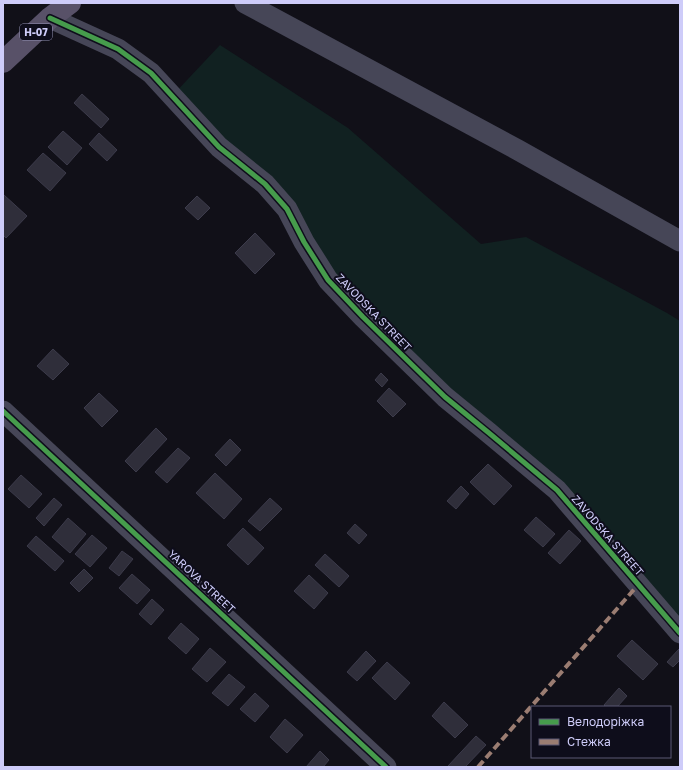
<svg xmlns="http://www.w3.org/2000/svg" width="683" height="770" viewBox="0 0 683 770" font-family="'Golos Text',sans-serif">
<rect width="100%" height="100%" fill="#111018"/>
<!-- green -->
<path fill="#112121" d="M220,45L348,128L481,244L526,237L667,313L680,321V633L489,433L304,242L172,96Z"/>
<!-- building -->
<g fill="#2f2e3a" stroke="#3c3b4b">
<path d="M82,94L109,119L101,128L74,103Z"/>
<path d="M63,131L82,148L67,165L48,147Z"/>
<path d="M99,133L117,150L107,161L89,144Z"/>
<path d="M43,153L66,173L50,191L27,170Z"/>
<path d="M4,195L27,216L6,238L3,235V196Z"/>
<path d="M197,196L210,208L198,220L185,208Z"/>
<path d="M255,233L275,254L255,274L235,253Z"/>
<path d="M53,349L69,364L53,380L37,366Z"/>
<path d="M381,373L388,380L382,387L375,380Z"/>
<path d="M389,388L406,404L393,417L377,401Z"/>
<path d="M99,393L118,411L102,427L84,408Z"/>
<path d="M156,428L167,439L136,472L125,461Z"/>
<path d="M230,439L241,450L226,466L215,455Z"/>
<path d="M178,448L190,458L167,483L155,472Z"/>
<path d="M488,464L512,486L494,505L470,482Z"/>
<path d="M215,473L242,499L224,519L196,493Z"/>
<path d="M21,475L42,494L29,508L8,489Z"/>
<path d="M461,486L469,494L456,509L447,501Z"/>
<path d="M54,498L62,505L44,526L36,518Z"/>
<path d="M270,498L282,509L260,531L248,521Z"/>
<path d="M536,517L555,534L543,547L524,530Z"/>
<path d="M68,518L86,534L70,553L52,537Z"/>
<path d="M355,524L367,535L359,544L347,533Z"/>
<path d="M243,528L264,548L248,565L227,545Z"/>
<path d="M569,530L581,541L560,564L548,553Z"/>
<path d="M92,535L107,548L90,567L75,554Z"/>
<path d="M36,536L64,561L55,571L27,546Z"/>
<path d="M122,551L133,559L119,576L109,568Z"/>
<path d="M325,554L349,576L339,587L315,565Z"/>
<path d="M84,569L93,578L79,592L70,583Z"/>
<path d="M132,574L150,590L137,604L119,588Z"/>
<path d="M309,575L328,593L314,609L294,591Z"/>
<path d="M152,599L164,610L151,625L139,614Z"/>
<path d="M181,623L199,639L186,654L168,638Z"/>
<path d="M632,640L658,664L643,680L617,656Z"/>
<path d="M210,648L226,662L207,682L192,669Z"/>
<path d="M679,649L680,660L673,667L667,662Z"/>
<path d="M366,651L376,661L357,681L347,672Z"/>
<path d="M387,662L410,683L395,700L372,678Z"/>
<path d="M229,674L245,687L228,706L212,693Z"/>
<path d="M619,688L627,696L617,707H606L604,705Z"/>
<path d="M255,693L269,706L255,722L240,709Z"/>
<path d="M444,702L468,725L455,738L432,716Z"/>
<path d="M285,719L303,735L287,753L270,737Z"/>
<path d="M476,736L486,745L465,767H449L448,766Z"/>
<path d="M320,751L329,760L323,767H306Z"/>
</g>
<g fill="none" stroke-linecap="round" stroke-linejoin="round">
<!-- minor -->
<g stroke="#464657" stroke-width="21">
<path d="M245,3L518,150L680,241"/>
<path d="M50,18L118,49L151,73L219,147L265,184L287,209L304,242L328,280L363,317L445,397L489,433L557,490L680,633"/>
<path d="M3,411L386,767"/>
</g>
<!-- major -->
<path stroke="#585168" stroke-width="22" d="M3,62L50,18L70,3"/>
<!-- quiet -->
<path stroke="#9b7d72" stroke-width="4" stroke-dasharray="8 4" stroke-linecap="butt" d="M478,767L638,585"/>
<!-- cycleway casing -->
<g stroke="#0e0d1b" stroke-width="8">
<g id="cycleway">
<path d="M50,18L118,49L151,73L219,147L265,184L287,209L304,242L328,280L363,317L445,397L489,433L557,490L680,633"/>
<path d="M3,411L386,767"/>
</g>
</g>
<!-- cycleway -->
<use href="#cycleway" stroke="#469c4c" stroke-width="5"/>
</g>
<g text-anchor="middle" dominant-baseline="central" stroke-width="4" stroke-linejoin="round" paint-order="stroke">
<!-- shield labels -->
<rect fill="#0e0d1b" stroke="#9493b6" stroke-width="1" x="20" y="24" width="32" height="16" rx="3"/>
<g font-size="10" font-weight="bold" fill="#ceccf9">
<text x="36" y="32">Н-07</text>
</g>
<!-- street labels -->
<g font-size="11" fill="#ceccf9" stroke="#0e0d1b">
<text transform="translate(374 312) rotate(46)">ZAVODSKA STREET</text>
<text transform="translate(608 535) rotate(49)">ZAVODSKA STREET</text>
<text transform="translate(202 581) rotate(43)">YAROVA STREET</text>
</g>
</g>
<!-- border -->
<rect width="683" height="770" fill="none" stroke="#ceccf9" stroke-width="8"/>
<!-- legend -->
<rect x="531" y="706" width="140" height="52" fill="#0e0d1b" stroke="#5b5974"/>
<rect x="539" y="719" width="20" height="6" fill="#469c4c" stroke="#5b5974"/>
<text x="567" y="726" font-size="12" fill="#ceccf9">Велодоріжка</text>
<rect x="539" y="739" width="20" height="6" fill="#9b7d72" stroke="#5b5974"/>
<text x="567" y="746" font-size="12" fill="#ceccf9">Стежка</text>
</svg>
